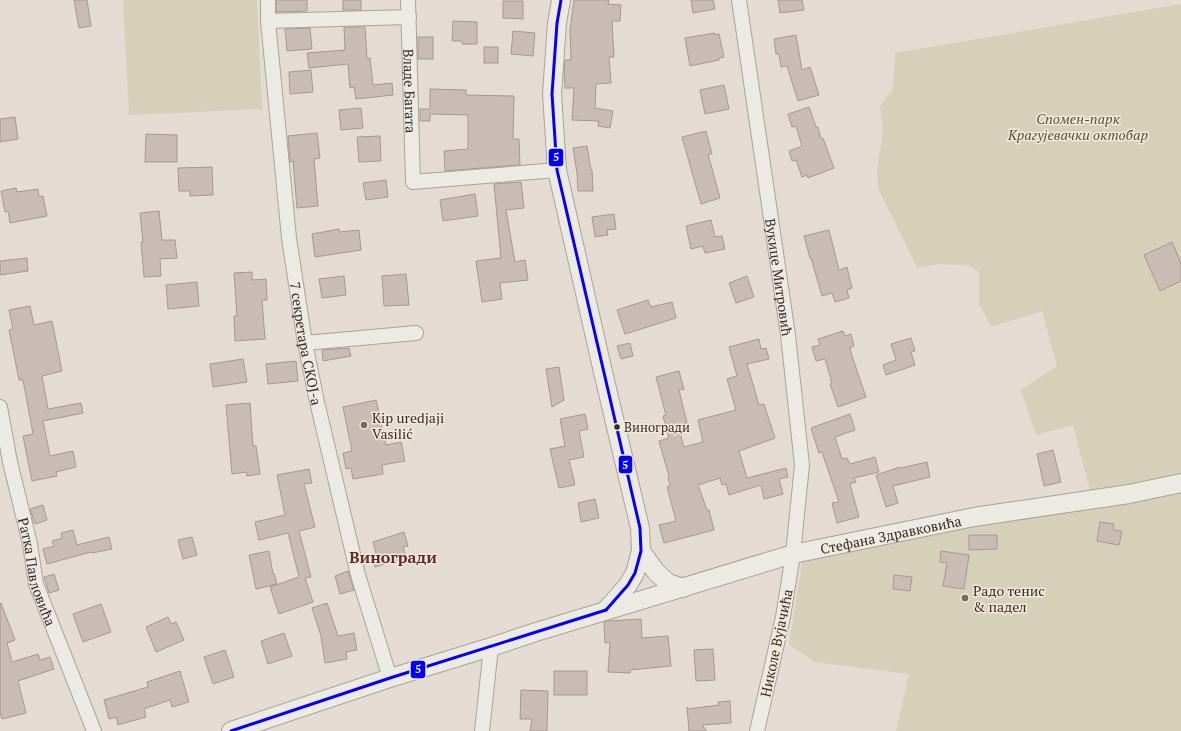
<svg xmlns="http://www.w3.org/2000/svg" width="1181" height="731" viewBox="0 0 1181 731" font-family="'PT Serif',serif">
<rect width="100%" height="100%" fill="#e4dcd3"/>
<!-- green -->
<g fill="#d5d0b8">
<path d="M123,0H257L262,109L129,115Z"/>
<path d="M1181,4V731H896L909,674L815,662L789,644L803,556L1094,506L1073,425L1036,435L1021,390L1057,366L1042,311L991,327L979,304V272L969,265L938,264L917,268L878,188L877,169L883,132L880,106L893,89L895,53Z"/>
</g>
<!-- building -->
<g fill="#c8bcb4" stroke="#a59892">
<path d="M74,0H87L91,26L79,28Z"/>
<path d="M276,0H307V11L276,12Z"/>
<rect x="343" y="0" width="18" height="10"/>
<path d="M574,0H609L608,4L621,5L620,21H612L614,57H609L611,83L596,84L595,108L613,111L610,128L598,126L599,121L572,120L574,88H565L564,70L565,60H571L570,30Z"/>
<path d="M691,0H713L715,9L693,13Z"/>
<path d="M778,0H802L804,10L780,13Z"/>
<path d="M503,1H523V19L503,18Z"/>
<path d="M453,21L477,22V44H462V41H452Z"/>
<path d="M344,27H365L367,58H370L373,85L392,83L393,95L356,99L354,87L350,88L348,64L309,68L307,53L345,50Z"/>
<path d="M310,28L312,49L287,51L285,29Z"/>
<path d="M513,31L535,33L533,56L511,54Z"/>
<path d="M715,33V35L719,34L724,57L719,58V60L690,66L685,38Z"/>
<path d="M796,35L802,70L810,67L819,95L798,101L787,66L781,67L779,54H776L774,39Z"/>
<rect x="418" y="37" width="15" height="22"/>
<rect x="484" y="47" width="14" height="16"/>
<path d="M311,70L313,92L290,94L289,72Z"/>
<path d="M724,85L729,109L705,114L700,90Z"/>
<path d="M430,89L466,90V95L514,96L513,139H519L520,165L445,171L444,151L468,149V115L430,114V121H420V109H430Z"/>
<path d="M809,107L816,127H818L821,139L823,138L834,168L808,178L807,175L802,177L796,160L792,161L789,151L802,146L796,126L792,127L788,114Z"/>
<path d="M361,108L363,128L341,130L339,110Z"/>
<path d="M15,117L18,139L0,142V119Z"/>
<path d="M706,131L712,154H708L720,198L701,204L682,137Z"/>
<path d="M317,133L320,158L314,159L318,206L297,208L293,161L290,162L288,136Z"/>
<path d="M146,134L177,135V162H145Z"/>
<path d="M380,136L381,161L359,162L357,137Z"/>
<path d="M587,146L591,170H592L593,191H578L577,173L573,148Z"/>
<path d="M212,167L213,195L190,196V191H179L178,168Z"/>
<path d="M386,180L388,197L366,200L363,183Z"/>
<path d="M521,182L524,208L506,210L515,262L525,260L528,280L500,283L502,299L482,302L476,261L501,258L494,184Z"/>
<path d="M16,188L17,192L38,189L39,197L43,196L47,216L10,223L8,211L5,212L1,191Z"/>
<path d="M475,194L478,216L443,221L440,200Z"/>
<path d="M159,211L162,240H175L177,258L160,259L161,276L144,277L141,242H143L140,213Z"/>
<path d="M614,214L616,229L607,230L608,235L595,237L592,217Z"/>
<path d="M711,220L715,237L722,236L725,249L705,253L703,246L691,249L686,226Z"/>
<path d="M339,229V232L359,230L361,250L315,257L312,234Z"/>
<path d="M829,230L839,270L847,267L852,288L847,290L849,298L835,302L832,293L822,296L811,258H810L804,236Z"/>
<path d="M1172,242L1181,263V281L1160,291L1144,255Z"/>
<path d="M27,258L28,271L0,275V261Z"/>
<path d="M252,272V280L266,279L267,300H262L265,339L235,341L234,316H237L234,273Z"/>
<path d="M406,274L409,305L384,306L382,276Z"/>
<path d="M344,276L346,295L322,298L319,279Z"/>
<path d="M747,276L754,297L736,303L729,283Z"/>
<path d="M197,282L199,306L168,309L166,285Z"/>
<path d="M648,300L651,307L672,302L676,318L625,334L617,310Z"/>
<path d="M30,306L34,325L52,321L62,371L42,376L48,409L81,403L83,413L43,421L50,456L73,451L76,467L56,472L57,476L32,481L23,436L33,434L23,380H19L9,330L13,329L9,310Z"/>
<path d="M843,331L845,336L851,334L854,346L850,348L852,356L866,397L838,407L830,384L832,383L825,359L816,361L812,347L820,345L818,339Z"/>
<path d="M911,338L915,351L911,352L915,365L886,375L883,365L896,360L891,344Z"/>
<path d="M759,339L761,349L766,348L769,359L747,364L759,405L764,404L775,438L739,451L747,478L786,468L788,477L779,479L783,494L764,499L761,485L729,495L726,484L722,485L720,478L698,485L707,510H709L714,530L664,543L659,525L676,521L667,487L670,486L668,477L669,476L659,441L669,438L663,416L666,415L656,377L679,371L684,389L679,390L687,423L678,426L684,447L703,442L698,420L736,410L727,379L737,376L729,347Z"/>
<path d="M630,343L633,356L621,359L617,346Z"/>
<path d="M349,348L351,356L323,361L322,350Z"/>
<path d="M243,359L247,382L213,387L210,364Z"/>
<path d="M296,361L298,381L268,384L266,364Z"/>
<path d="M559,367L564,400L552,407L546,369Z"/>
<path d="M376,400L386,445L401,442L405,461L382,465L383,474L353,479L351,468L346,469L343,453L352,451L343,407Z"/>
<path d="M250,403L253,446H256L260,474L247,476L246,472L232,474L226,405Z"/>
<path d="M585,414L588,429L579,431L584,457L569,460L575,485L559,488L550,449L565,446L560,419Z"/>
<path d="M850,414L855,430L835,437L842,459L847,458L850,464L875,457L879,472L854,478L856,482L850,484L859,517L837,523L832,503L839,502L822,452L819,453L811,428Z"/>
<path d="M1053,450L1061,482L1044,486L1037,454Z"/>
<path d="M927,462L930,477L893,486L898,503L886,507L876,475L900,467L901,468Z"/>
<path d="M309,469L312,483L304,484L315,527L299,531L311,577L305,578L313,602L279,614L270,587L299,577L288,533L259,540L255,522L285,515L277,475Z"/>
<path d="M595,499L599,518L581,522L578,503Z"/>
<path d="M43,505L47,520L35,524L30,509Z"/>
<path d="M1100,522L1114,524L1113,530L1122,531L1119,545L1097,541Z"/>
<path d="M73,530L77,545L109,537L112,549L92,553L91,552L47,564L43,549L54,546L52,541L62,538L61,533Z"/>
<path d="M404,532L408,546L403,547L406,557L375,567L371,555L376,553L373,542Z"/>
<path d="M969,535H997V549L969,550Z"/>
<path d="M192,537L197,555L183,559L178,540Z"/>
<path d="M269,551L273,574L274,573L277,584L256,589L249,555Z"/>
<path d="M941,551L969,555L964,589L943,586L947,563L940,562Z"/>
<path d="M348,571L354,590L340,594L335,576Z"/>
<path d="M54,574L59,590L49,593L44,577Z"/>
<path d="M894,575L912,577L910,591L893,589Z"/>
<path d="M1,603L15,640L7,643L12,662L38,654L40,660L50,657L54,669L18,681L26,713L2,719L0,713V604Z"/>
<path d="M327,603L338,636L354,633L357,650L346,652L347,659L325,663L321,636L312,608Z"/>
<path d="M101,604L111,632L83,642L73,614Z"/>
<path d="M168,617L171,624L176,622L184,640L156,652L146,627Z"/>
<path d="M641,619L642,638L668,636L671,666L630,670V673L608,672L610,642L605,643L604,622L608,621Z"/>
<path d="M284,633L292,656L268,664L261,641Z"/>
<path d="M713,649L715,680L696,681L694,650Z"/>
<path d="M225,650L234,677L213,684L204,657Z"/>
<path d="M180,671L189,702L172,707L170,700L144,709L146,717L118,725L116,717L109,719L104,700L148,687L147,682Z"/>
<rect x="554" y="671" width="33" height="24"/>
<path d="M521,690L548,691L547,731H530L532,719H520Z"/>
<path d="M730,701L731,723L702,725L707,731H689L687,707L688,709L719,705L718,702Z"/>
</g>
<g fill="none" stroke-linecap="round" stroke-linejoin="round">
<!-- minor casing -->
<g stroke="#aaa29b" stroke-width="16">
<g id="minor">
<path id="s1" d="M268,0V21L289,238L305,343L317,402L358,575L390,678"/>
<path id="s2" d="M408,0L413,182L557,170"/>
<path id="s3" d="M739,0L788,335L802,465L793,554L783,617L757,731"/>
<path d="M268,21L409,17"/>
<path d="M305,343L416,333"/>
<path id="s4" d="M0,407L10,462L30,544L36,584L94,731"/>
<path d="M482,731L491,647"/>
</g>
</g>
<!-- tertiary casing -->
<g stroke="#aaa29b" stroke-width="20">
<g id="tertiary">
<path d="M561,0L557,23L552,94L557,170L603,372L640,528L641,551L635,573L628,585L606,610"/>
<path d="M641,551L656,572L668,583L683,588"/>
<path id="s5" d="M231,731L390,678L491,647L536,632L793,554L974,517L1129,494L1181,483"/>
</g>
</g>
<!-- minor -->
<use href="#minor" stroke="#ede9e3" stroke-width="14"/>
<!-- tertiary -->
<use href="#tertiary" stroke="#ede9e3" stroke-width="18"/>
<!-- bus-1 casing -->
<g stroke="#f3e9db" stroke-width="6">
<g id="bus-1">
<path d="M561,0L557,23L552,94L557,170L640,528L641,551L635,573L628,585L606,610"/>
<path d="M231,731L390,678L606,610"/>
</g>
</g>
<!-- bus-1 -->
<use href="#bus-1" stroke="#00f" stroke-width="3"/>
</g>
<!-- markers -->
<g fill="#756861" stroke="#f3e9db" stroke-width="1.5">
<circle cx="364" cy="425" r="4"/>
<circle cx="965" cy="598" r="4"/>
</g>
<circle fill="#392a23" stroke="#f3e9db" stroke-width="1.5" cx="617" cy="427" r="3.5"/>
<g text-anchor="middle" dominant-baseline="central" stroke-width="3" stroke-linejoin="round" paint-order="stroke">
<!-- bus labels -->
<g font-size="13" fill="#392a23" stroke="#f3e9db" text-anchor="start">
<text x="624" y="427">Виногради</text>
</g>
<!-- street labels -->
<g font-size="14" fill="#392a23" stroke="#f3e9db">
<text stroke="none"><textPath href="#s2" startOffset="91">Владе Багата</textPath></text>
<text stroke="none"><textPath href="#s3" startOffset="280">Вукице Митровић</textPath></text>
<text stroke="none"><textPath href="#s1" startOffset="346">7 секретара СКОЈ-а</textPath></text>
<text stroke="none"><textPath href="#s5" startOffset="689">Стефана Здравковића</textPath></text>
<text stroke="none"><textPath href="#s4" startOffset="169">Ратка Павловића</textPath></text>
<text transform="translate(776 643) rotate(-78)">Николе Вујачића</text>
</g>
<!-- park labels -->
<g font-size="14" font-style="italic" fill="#50542c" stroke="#f3e9db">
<text x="1078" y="118">Спомен-парк<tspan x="1078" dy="16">Крагујевачки октобар</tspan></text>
</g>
<!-- poi labels -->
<g font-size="14" fill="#392a23" stroke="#f3e9db" text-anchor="start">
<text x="372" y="417">Kip uredjaji<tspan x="372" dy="16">Vasilić</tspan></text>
<text x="973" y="590">Радо тенис<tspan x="973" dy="16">&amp; падел</tspan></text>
</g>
<!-- quarter labels -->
<g font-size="16" font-weight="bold" fill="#622a27" stroke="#f3e9db">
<text x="393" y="557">Виногради</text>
</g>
</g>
<g stroke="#f3e9db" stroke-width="1.5">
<rect x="548" y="148" width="16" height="19" rx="4" fill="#00f"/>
<rect x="618" y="455" width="15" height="19" rx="4" fill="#00f"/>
<rect x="410" y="660" width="16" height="19" rx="4" fill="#00f"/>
</g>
<g font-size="11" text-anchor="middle" font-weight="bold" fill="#fff">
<text x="556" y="161">5</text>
<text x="625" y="469">5</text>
<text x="418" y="673">5</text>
</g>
</svg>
